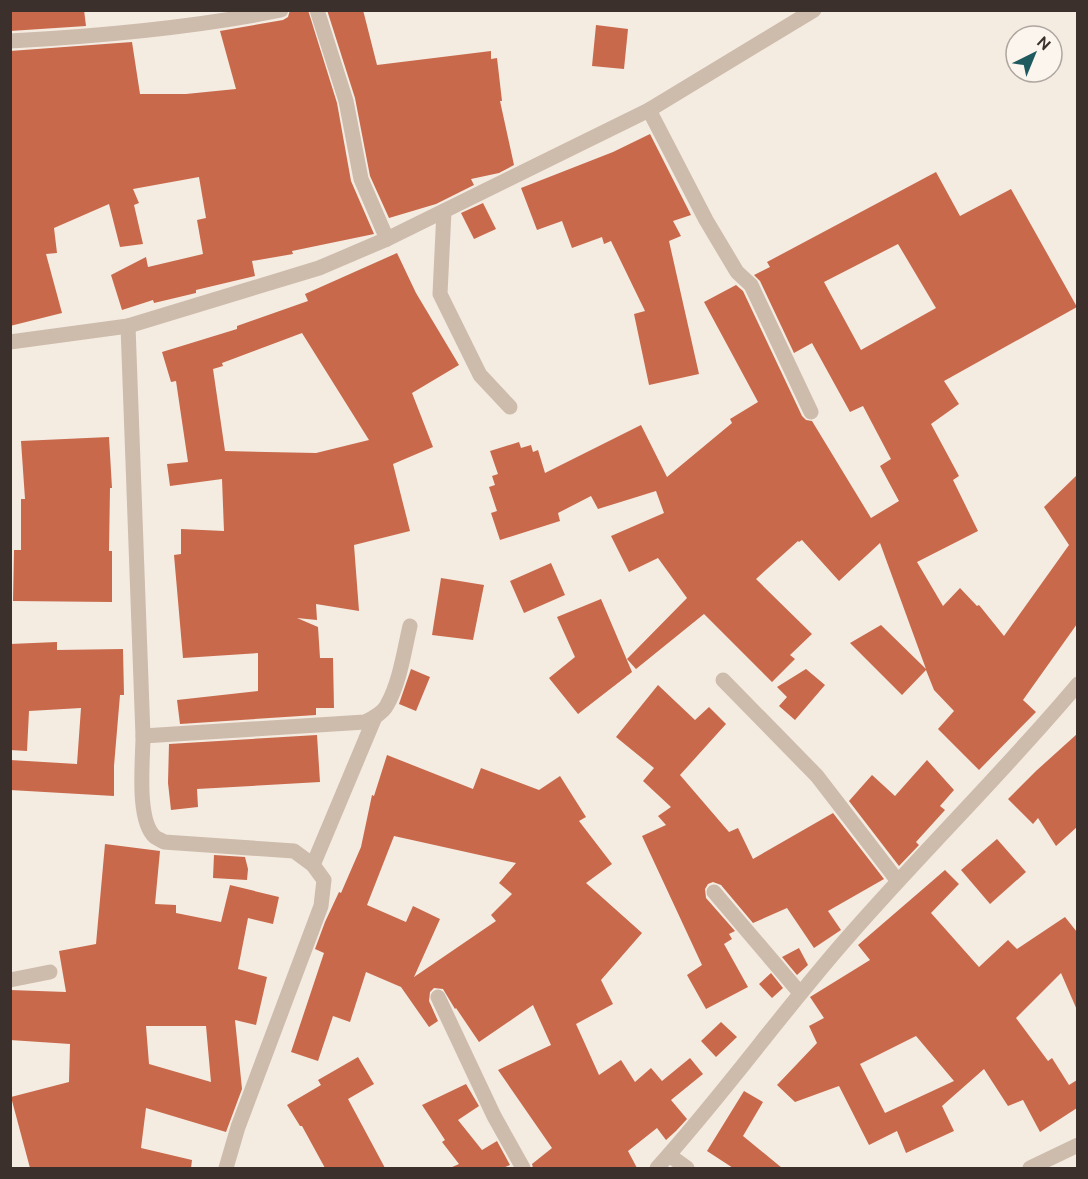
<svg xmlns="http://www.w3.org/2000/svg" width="1088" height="1179" viewBox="0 0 1088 1179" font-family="Ubuntu,sans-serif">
<rect width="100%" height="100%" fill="#f4ebe1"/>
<!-- building -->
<g fill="#c8694b" fill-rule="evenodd">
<path d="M10,10H84L86,26L10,31Z"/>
<path d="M290,10H308L337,103L351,181L374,234L292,251L293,254L252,261L255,276L196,290V293L154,303L153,300L122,310L111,275L146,257L148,267L203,254L197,220L206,218L199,177L133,189L139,203L134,205L143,244L120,247L109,204L54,228L57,253L46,254L62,313L10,326V51L132,42L140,94H186L236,89L220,31L283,20L288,17Z"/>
<path d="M327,10H363L377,65L491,51V59L497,58L502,101H500L514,165L499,173L471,179L474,185L436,204L389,218L370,176L355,98Z"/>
<path d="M596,25L628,29L624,69L592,66Z"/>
<path d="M650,134L691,215L673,221L681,236L669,241L699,374L649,385L634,314L645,311L611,241L604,244L602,237L572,248L562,221L537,230L521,188L613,152Z"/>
<path d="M936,172L960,216L1011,189L1077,307L944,381L959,404L931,424L959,476L953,480L978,531L917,562L943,606L960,588L977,606L979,605L1004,636L1069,545L1044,507L1077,475V624L1023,700L1036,712L979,770L938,729L954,711L934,690L926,670L902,695L850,643L881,625L926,669L880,543L839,581L802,540L799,542L798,541L756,579L812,634L790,655L795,659L772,682L704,614L636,669L627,659L687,598L658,558L629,572L611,536L664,513L656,491L598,509L591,496L558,513L560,521L500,540L491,513L497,511L489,487L495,485L492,476L498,474L490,451L519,442L521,448L531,445L533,452L538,450L545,473L641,425L667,477L732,423L730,419L758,402L704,302L736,285L743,291L802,416L806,420L812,421L871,518L899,501L880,466L891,459L863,406L850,412L812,343L794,353L760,281L754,275L770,267L767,262ZM898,244L936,308L861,350L824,282Z"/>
<path d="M483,203L496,229L474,239L461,213Z"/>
<path d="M397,253L416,293L459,365L412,393L433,447L393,464L410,531L354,545L359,611L316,604L317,620L297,618L318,627L320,658H333L334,708H316V715L180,724L177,700L258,691V653L183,658L174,555L181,554V529L224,531L222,479L170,486L167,464L188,462L176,381L171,382L162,352L237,329V326L308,301L305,294ZM302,333L369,440L316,453L225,451L213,369L223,366L222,363Z"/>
<path d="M109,437L112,488H110L109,551H112V602L13,601L14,550H21V499H25L21,441Z"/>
<path d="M551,563L565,595L524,613L510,581Z"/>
<path d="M441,578L484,585L473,640L432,635Z"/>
<path d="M601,599L632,672L578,714L549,678L575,657L557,617Z"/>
<path d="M57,642V650L123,649L124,695H120L114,766V796L10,790V760L77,764L81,708L29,711L27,751L10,750V644Z"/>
<path d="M411,669L430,677L416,711L399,704Z"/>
<path d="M806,669L825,685L795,720L779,706L787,697L777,687Z"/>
<path d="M658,685L695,720L709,707L726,724L680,775L729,832L738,828L753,859L833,813L884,879L828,911L841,930L814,948L787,908L753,923L721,885L713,882L708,884L705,889L706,898L735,931L729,934L732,939L724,944L748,987L706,1009L687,975L702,965L642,836L666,825L658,816L671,807L643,781L654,768L616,737Z"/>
<path d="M1077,734V827L1056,846L1038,818L1033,824L1008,799L1036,771Z"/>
<path d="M317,735L320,782L197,789L198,807L171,810L168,783L169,744Z"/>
<path d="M387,755L473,789L481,768L539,790L560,776L586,817L579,821L612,864L586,883L642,933L601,980L613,1004L576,1024L599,1075L621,1060L635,1082L651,1068L662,1081L690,1058L703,1074L671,1100L687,1119L676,1131L666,1140L657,1128L628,1151L637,1168H533L532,1164L552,1148L498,1070L551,1045L533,1005L479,1042L456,1008L455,1009L443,989L434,988L430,992L429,1001L438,1021L429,1027L401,987L366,972L350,1022L333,1016L318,1061L291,1052L324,953L315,949L325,922L339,892L341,893L361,847L372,795L374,796ZM394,836L516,863L499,883L512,894L491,915L496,921L414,977L440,919L413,906L406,922L367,905Z"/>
<path d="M927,760L954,790L940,806L945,810L916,842L919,845L899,866L849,801L872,775L895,796Z"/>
<path d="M997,839L1026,872L990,904L961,870Z"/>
<path d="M105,844L160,851L155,904L176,905V913L221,922L230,885L279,897L273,924L248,918L238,969L267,977L256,1025L235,1020L242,1089L226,1132L146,1108L141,1148L192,1160L191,1168H30L11,1097L69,1082L70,1044L10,1040V990L66,992L59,951L96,944ZM146,1026H206L211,1082L149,1064Z"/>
<path d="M214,855L245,857L248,869L247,880L213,878Z"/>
<path d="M945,870L959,884L931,913L979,967L1008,940L1017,949L1065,917L1077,932V1010L1061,973L1016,1018L1048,1061L1052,1058L1069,1085L1077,1080V1108L1040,1132L1023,1100L1008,1106L984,1069L942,1106L954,1131L906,1153L897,1131L869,1145L839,1086L795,1102L777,1085L817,1043L809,1026L824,1018L810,997L870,960L858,945ZM916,1036L954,1081L885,1113L860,1064Z"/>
<path d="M799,948L808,965L797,975L782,957Z"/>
<path d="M771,973L783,988L772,998L759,984Z"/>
<path d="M721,1022L737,1037L716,1057L701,1041Z"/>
<path d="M358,1057L374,1084L348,1099L385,1168H325L302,1126H300L287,1105L321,1085L318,1080Z"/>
<path d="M466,1084L479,1106L458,1120L482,1150L497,1141L510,1165L503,1168H450L459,1164L442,1142L445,1140L422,1105Z"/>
<path d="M744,1091L763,1102L743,1136L782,1168H733L707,1151Z"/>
</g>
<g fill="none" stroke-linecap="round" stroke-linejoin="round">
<!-- minor -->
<g stroke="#cdbbac" stroke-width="15">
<path d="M317,10L346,101L361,179L387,239"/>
<path d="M10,41C101,36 192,28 281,10"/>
<path d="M649,110L706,220L737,272L751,285L811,412"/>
<path d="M444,211L440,294L480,375L510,407"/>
<path d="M128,326L143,736C143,760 136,820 155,837C158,839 161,840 164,842L294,851L313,865L324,880L321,906L238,1127L226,1168"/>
<path d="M10,342L128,326L319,268L387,239L649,110L814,10"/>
<path d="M723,680L817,776L897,880"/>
<path d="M143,736L365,722C373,718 383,713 387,705C400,682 404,651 410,626"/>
<path d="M313,865L375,717"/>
<path d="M714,892L800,993"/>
<path d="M10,980L50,972"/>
<path d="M438,997L494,1116L523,1168"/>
<path d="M669,1155L687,1168"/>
<path d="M657,1168C724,1094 782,1012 848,937C923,851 1005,771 1078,684"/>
<path d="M1030,1168L1078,1145"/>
</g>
</g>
<!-- border -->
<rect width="1088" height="1179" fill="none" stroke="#3b302b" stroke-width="24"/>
<!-- north arrow -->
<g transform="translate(1034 54) rotate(43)"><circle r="28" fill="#fbf5ee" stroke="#aea6a0" stroke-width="1.5"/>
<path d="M0-4.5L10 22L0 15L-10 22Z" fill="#1f5a5e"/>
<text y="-9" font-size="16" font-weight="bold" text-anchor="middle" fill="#3b302b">N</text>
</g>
</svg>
